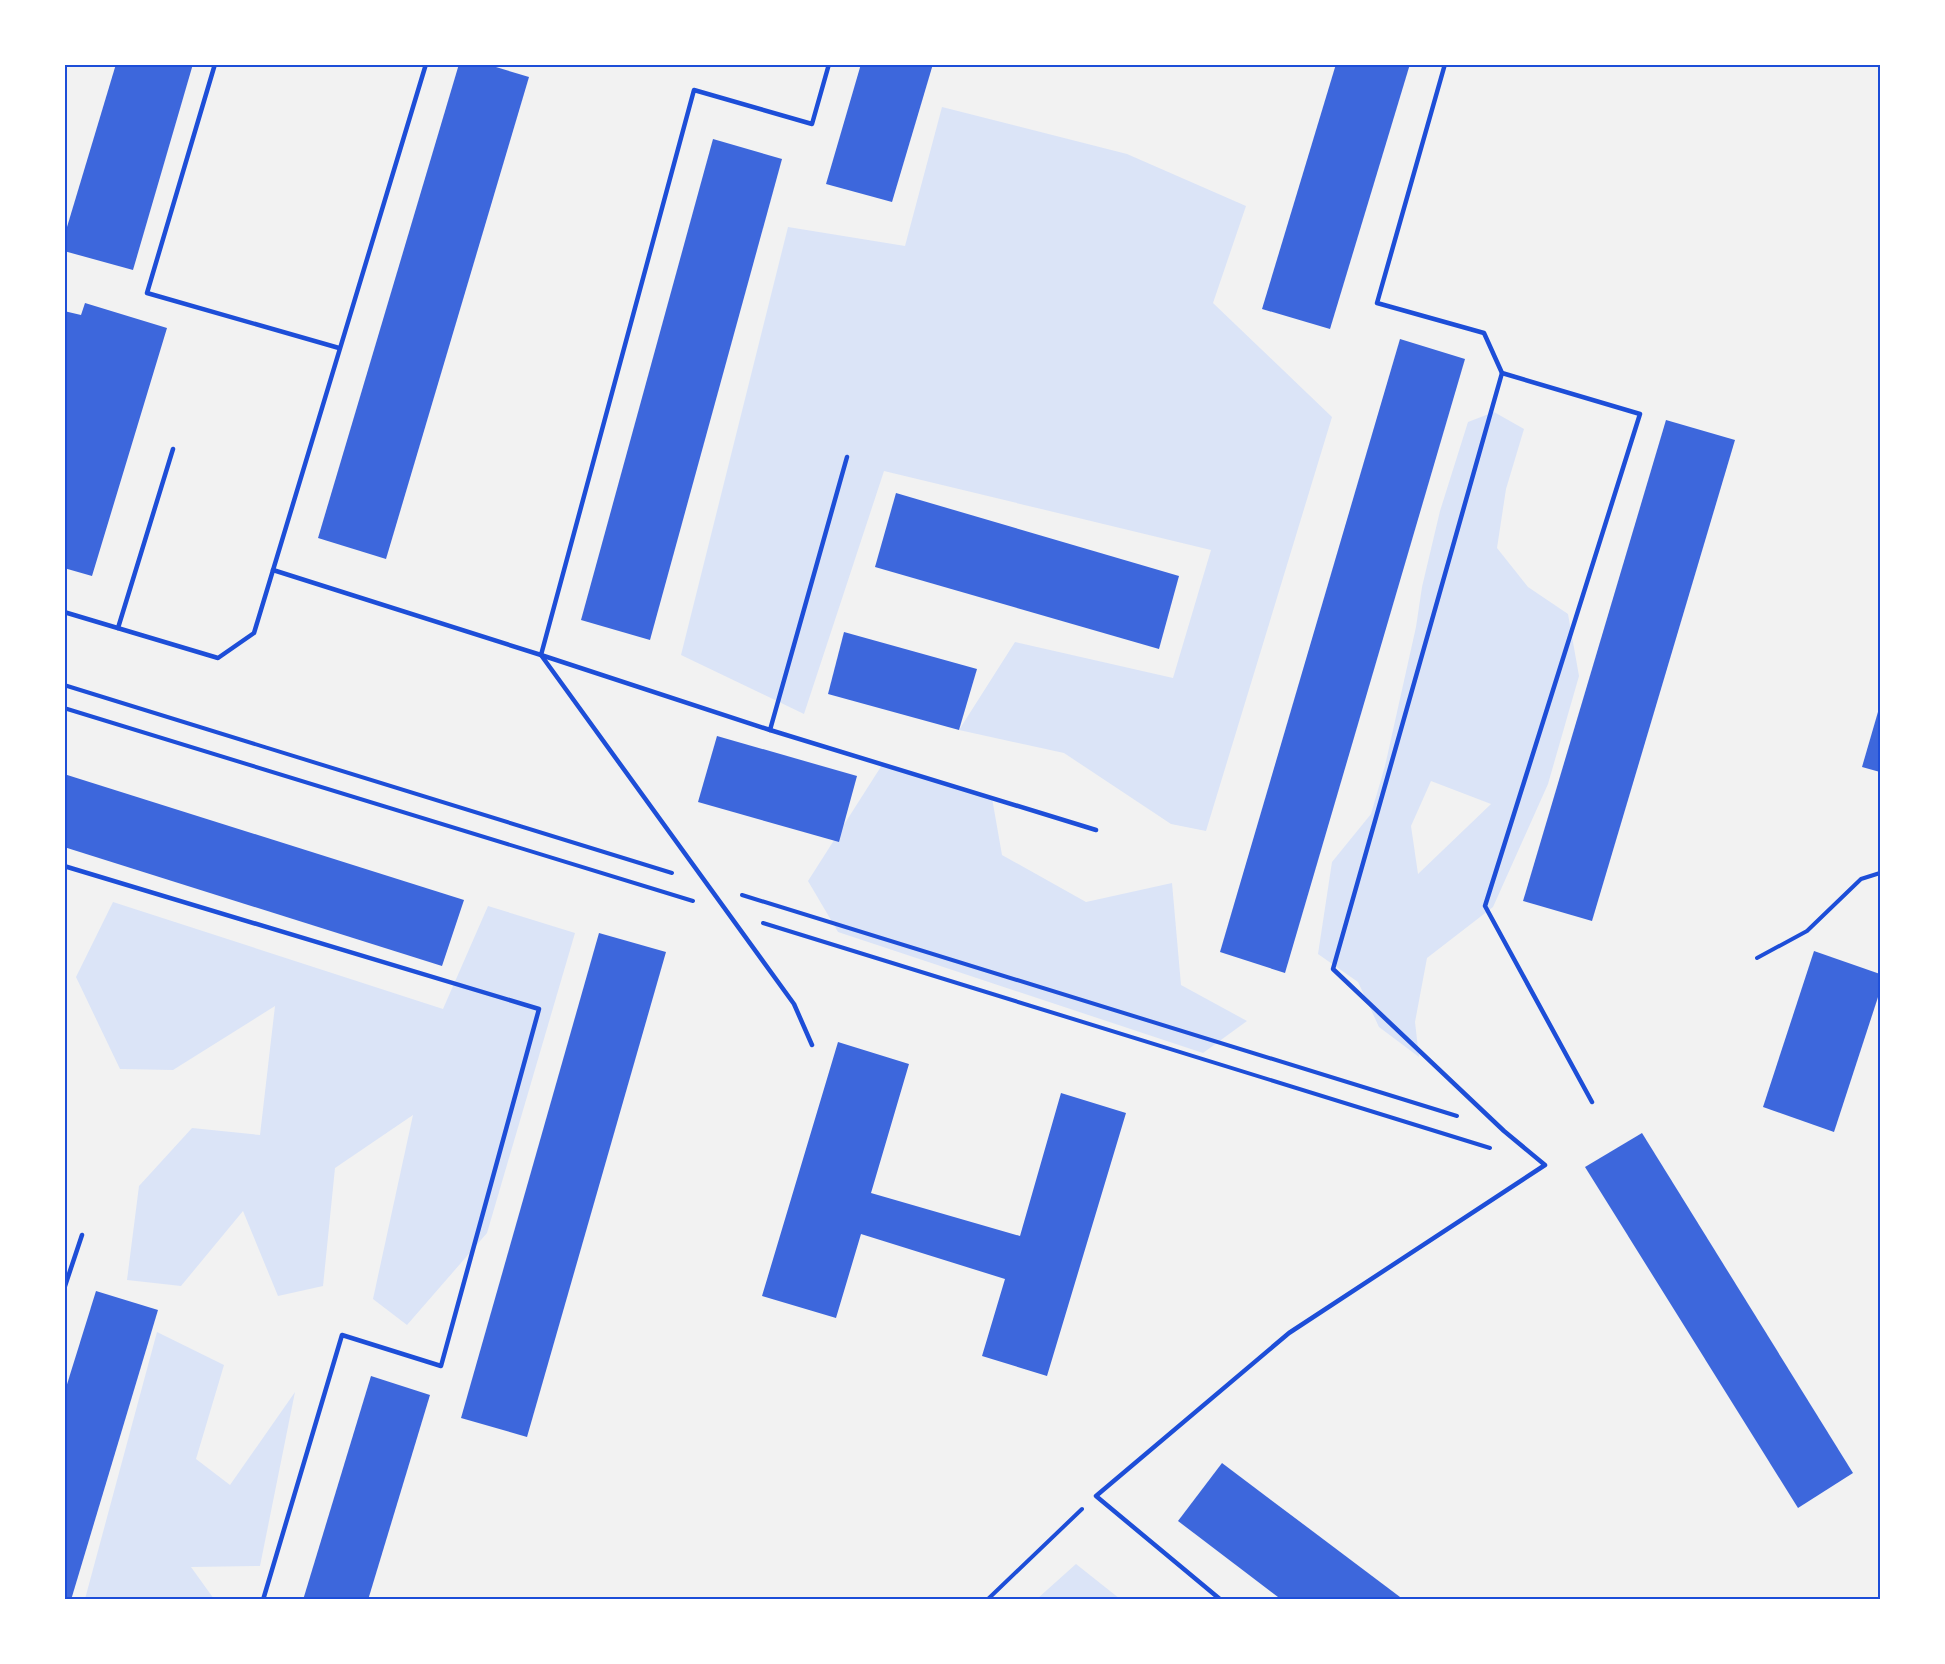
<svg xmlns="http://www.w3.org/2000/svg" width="1945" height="1664" viewBox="0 0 1945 1664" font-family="'PT Sans',sans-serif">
<rect width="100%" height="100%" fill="#f2f2f2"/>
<!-- green -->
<g fill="#dbe4f7" fill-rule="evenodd">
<path d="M942,107L1127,154L1246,206L1213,303L1332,417L1206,831L1171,824L1064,753L959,730L1015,642L1173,678L1211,550L884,471L804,714L681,655L788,227L905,246Z"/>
<path d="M1494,412L1524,429L1506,489L1497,548L1528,587L1568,614L1579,676L1548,784L1493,907L1427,958L1415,1022L1419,1057L1379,1027L1358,982L1318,954L1332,862L1371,814L1385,766L1416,627L1422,587L1440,511L1468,422ZM1431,781L1491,804L1418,874L1411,826Z"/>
<path d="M882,765L992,798L1002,855L1086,902L1172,883L1181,985L1247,1021L1203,1053L838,932L808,881Z"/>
<path d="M113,902L443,1009L488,906L575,933L487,1233L407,1325L373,1299L413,1115L335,1168L323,1286L278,1296L243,1211L181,1286L127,1280L139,1186L192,1128L260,1135L275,1006L173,1070L120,1069L76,977Z"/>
<path d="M157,1332L224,1365L196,1459L230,1485L295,1392L260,1566L191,1567L214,1599H85Z"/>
<path d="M1076,1564L1120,1599H1037Z"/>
</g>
<!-- building -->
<g fill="#3d67dc">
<path d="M116,64H193L133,270L64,251V237Z"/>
<path d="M459,64H486L529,77L386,559L318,538Z"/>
<path d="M861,64H933L892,202L826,184Z"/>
<path d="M1336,64H1410L1330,329L1262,309Z"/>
<path d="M713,139L782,159L650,640L581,620Z"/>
<path d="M85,303L167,328L92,576L64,568V311L81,315Z"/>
<path d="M1400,339L1465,359L1285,973L1220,952Z"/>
<path d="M1666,420L1735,440L1592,921L1523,901Z"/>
<path d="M896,493L1179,576L1159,649L875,567Z"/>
<path d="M844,632L977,669L959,730L828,694Z"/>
<path d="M1880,705V772L1862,767Z"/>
<path d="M717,736L857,776L839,842L698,802Z"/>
<path d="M64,774L464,900L442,966L64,847Z"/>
<path d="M599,933L666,952L527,1437L461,1418Z"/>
<path d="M1814,951L1880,974V991L1834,1132L1763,1107Z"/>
<path d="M838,1042L909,1064L871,1193L1020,1236L1061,1093L1126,1113L1047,1376L982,1356L1005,1279L861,1234L836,1318L762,1296Z"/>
<path d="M1642,1133L1853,1473L1798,1508L1585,1167Z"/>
<path d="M96,1291L158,1310L71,1600H64V1394Z"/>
<path d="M371,1376L430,1395L368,1600H303Z"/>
<path d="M1222,1463L1404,1600H1282L1178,1521Z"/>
</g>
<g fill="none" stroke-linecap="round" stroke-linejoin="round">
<!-- path -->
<g stroke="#1d4ed8" stroke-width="4">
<path d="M64,685L672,873"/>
<path d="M64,708L693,901"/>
<path d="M742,895L1457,1116"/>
<path d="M763,923L1490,1148"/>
<path d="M1757,958L1807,931L1861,879L1880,873"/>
<path d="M987,1600L1082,1509"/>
</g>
<!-- service -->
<g stroke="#1d4ed8" stroke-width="4.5">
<path d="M215,64L147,293L339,348"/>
<path d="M1445,64L1377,303L1484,333L1502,373L1640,414L1485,906L1592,1102"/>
<path d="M273,570L541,655L770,730L847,457"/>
<path d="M64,612L218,658L254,633L426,64"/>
<path d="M118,628L173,449"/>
<path d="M770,730L1096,830"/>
<path d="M64,866L539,1009L441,1366L342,1335L263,1600"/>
<path d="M812,1045L794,1004L541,655L694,90L812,124L829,64"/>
<path d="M64,1289L82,1235"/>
<path d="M1221,1600L1096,1496L1289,1333L1545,1165L1504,1131L1333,969L1502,373"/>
</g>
</g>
<!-- border -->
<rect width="1945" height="1664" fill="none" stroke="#ffffff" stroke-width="132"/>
<rect x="66" y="66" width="1813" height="1532" fill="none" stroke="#1d4ed8" stroke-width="2"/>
</svg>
